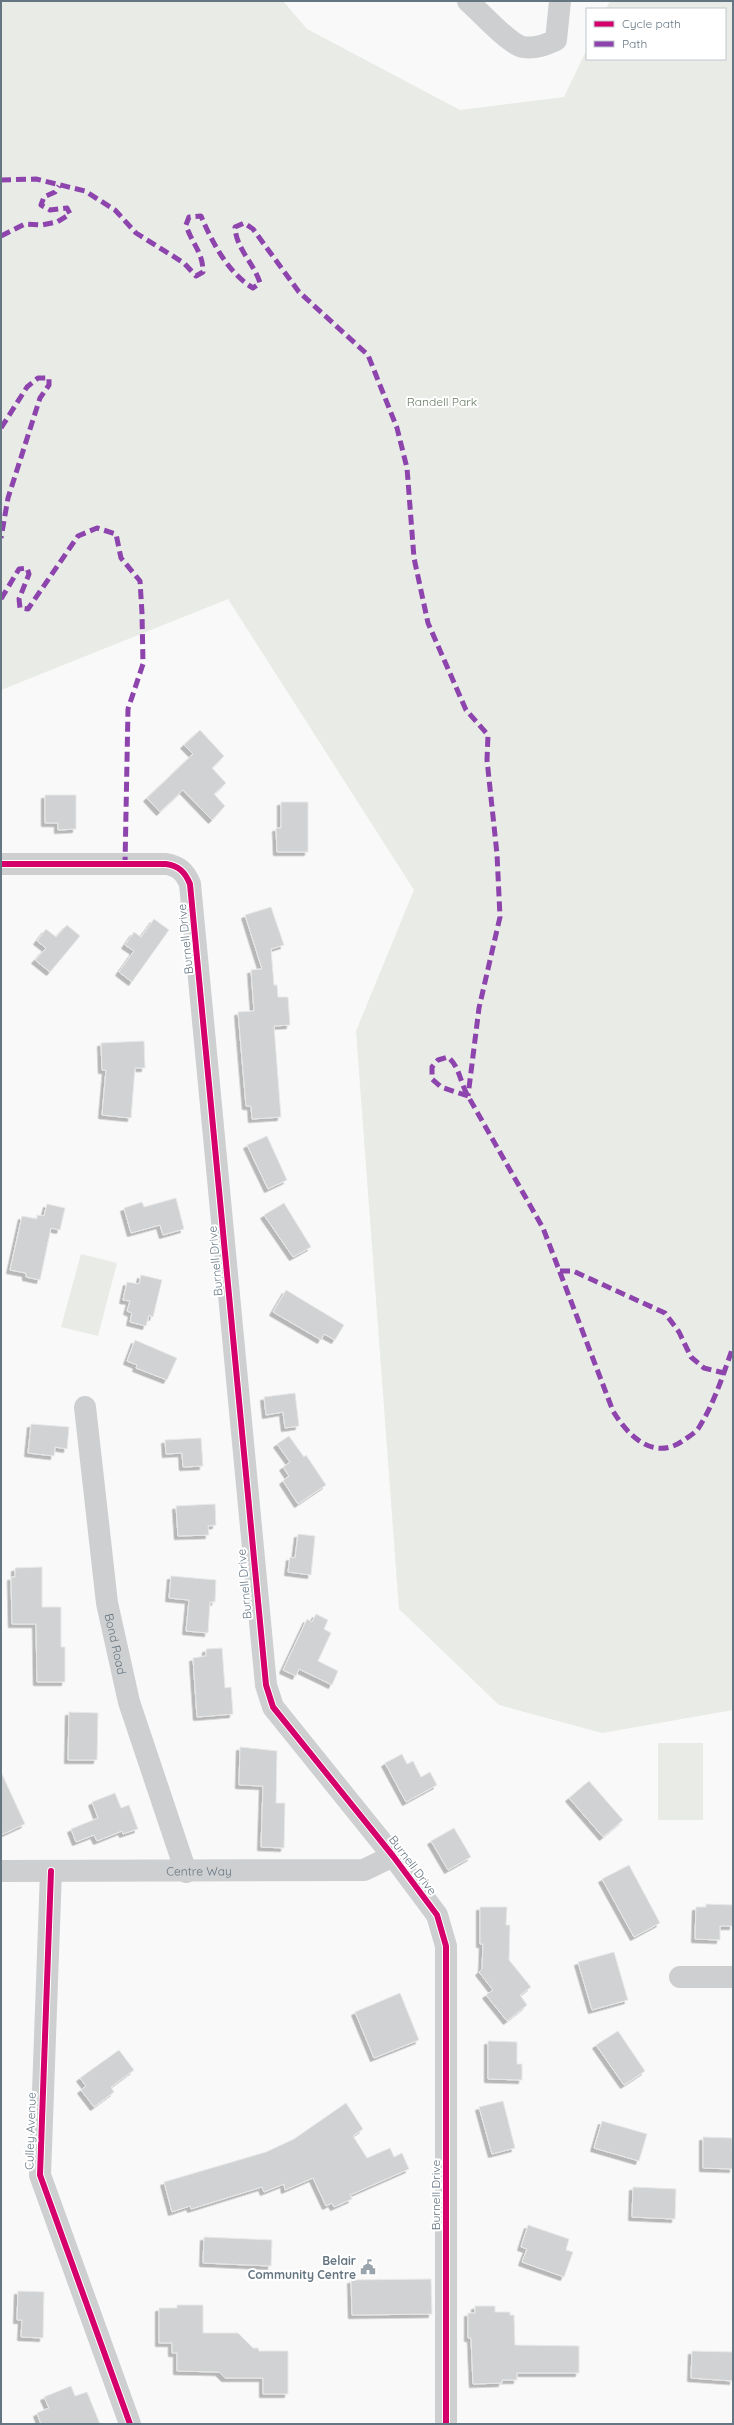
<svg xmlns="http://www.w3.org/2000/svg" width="734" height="2425" viewBox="0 0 734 2425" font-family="Quicksand,sans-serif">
<defs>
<filter id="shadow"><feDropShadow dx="-3.5" dy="3.5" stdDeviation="0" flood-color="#0004"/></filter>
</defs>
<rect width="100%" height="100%" fill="#f9f9f9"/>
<!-- green -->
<g fill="#e8ebe6">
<path d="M1,1H283L307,29L460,110L564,97L587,49V59H725V9H606L610,1H733V1710L602,1733L499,1705L399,1609L356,1031L414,890L228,599L1,690Z"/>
<path d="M81,1254L117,1263L98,1336L61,1327Z"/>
<rect x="658" y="1743" width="45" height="77"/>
</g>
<!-- building -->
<g fill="#d0d2d3" stroke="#e8e8e8" filter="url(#shadow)">
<path d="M200,730L224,756L212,768L226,783L214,794L225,806L212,820L183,790L160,812L147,798L193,754L184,745Z"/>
<path d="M45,795H76V829L58,830V823H45Z"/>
<path d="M281,802H308V852H277L276,828H281Z"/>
<path d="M271,907L284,945L271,949L274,985H277L278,997H288L290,1025L274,1026L281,1117L252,1119L251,1106H246L238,1012L254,1011L251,970L262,969L245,915Z"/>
<path d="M154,919L169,930L132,982L119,972L134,951L125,945L134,932L141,937Z"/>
<path d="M67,925L80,936L50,972L35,960L46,948L37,941L46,929L56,937Z"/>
<path d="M144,1041L145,1068H135L131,1118L102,1115L106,1070H102L101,1043Z"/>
<path d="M267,1136L287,1180L268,1189L247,1145Z"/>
<path d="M176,1198L184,1229L163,1235L160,1225L131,1233L124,1208L142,1202L144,1207Z"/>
<path d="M284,1203L311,1247L293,1257L264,1215Z"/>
<path d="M47,1204L65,1208L60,1230L51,1228L40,1280L26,1277V1273L10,1270L22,1216L37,1219V1215L44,1216Z"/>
<path d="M141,1275L162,1280L153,1317L149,1315L146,1326L130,1322L132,1313L127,1311L130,1301L123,1300L127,1282L139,1284Z"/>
<path d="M286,1290L344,1325L335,1340L324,1334L321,1340L273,1312Z"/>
<path d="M135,1340L177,1358L167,1380L136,1368L137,1365L127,1361Z"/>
<path d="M295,1393L299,1426L285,1428L283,1412L266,1415L264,1397Z"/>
<path d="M31,1424L69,1427L67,1449L55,1447L54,1456L28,1453Z"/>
<path d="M289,1436L304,1457L306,1455L326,1485L298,1504L283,1481L289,1476L283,1467L290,1462L277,1444Z"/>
<path d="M201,1438L203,1466L183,1467L182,1453L166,1454L165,1440Z"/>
<path d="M215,1504L216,1525L208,1526L209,1535L178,1536L176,1506Z"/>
<path d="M298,1534L315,1536L311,1575L288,1572L290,1557L295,1558Z"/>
<path d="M42,1567V1607H61V1647H65V1682H37L36,1624H12L11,1577H15V1568Z"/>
<path d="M171,1576L216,1580L215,1602H210L208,1633L186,1631L189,1600L169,1598Z"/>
<path d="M316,1614L328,1620L324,1629L331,1633L318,1661L338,1671L332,1685L299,1669L296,1676L283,1670L307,1619L312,1622Z"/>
<path d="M222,1648L225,1688L231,1687L233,1714L197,1717L193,1658L206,1656V1649Z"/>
<path d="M69,1712L98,1713L97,1760H68Z"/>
<path d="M240,1747L277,1751L276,1803H285L284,1848L261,1847L263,1786L239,1785Z"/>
<path d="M402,1754L407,1764L413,1761L421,1777L430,1772L437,1785L406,1802L385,1763Z"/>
<path d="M1,1772L25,1824L1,1835Z"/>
<path d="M589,1781L623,1820L603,1837L569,1798Z"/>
<path d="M115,1793L121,1808L129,1805L138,1829L123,1834L122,1831L97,1841L94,1835L76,1842L71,1829L98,1818L92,1802Z"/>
<path d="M454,1828L471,1857L448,1870L431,1841Z"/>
<path d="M629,1865L660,1923L634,1937L602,1879Z"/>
<path d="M706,1904L733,1905V1926H720V1940L695,1939L696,1907H706Z"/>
<path d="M480,1907H507L506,1925H510L509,1960L531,1987L520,1995L527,2005L507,2021L486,1995L493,1990L479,1972L482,1969L483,1944H480Z"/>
<path d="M614,1952L628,2000L592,2010L578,1962Z"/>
<path d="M400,1993L419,2040L374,2058L355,2012Z"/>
<path d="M618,2031L645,2071L624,2085L596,2045Z"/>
<path d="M488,2041L517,2042V2064H522V2080L488,2079Z"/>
<path d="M119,2050L134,2070L111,2087L114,2092L94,2107L81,2090L86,2086L80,2078Z"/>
<path d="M503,2101L515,2148L492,2154L479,2107Z"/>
<path d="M346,2103L363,2129L353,2136L367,2158L390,2148L394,2157L402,2153L409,2169L350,2195L352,2199L334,2207L332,2203L326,2206L313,2178L285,2190L284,2184L264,2192L262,2187L191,2209L190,2206L172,2212L164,2182L266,2152L294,2139Z"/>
<path d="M602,2121L647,2134L639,2161L594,2148Z"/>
<path d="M703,2137L732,2138L733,2169L703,2168Z"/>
<path d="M633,2187L676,2189L675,2219L632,2217Z"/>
<path d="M528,2225L569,2239L566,2250L573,2252L564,2277L522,2262L527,2249L521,2247Z"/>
<path d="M204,2237L272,2240L271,2266L203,2263Z"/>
<path d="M431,2279L432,2314L352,2315L351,2280Z"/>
<path d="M18,2291L44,2292L43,2338L21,2337L22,2320H17Z"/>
<path d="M177,2305H203V2333H238L253,2348H258L259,2351H288V2394H263V2378H225L219,2372L177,2371V2353H172V2343H159V2308H177Z"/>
<path d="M475,2306H495V2312H510V2315H514L515,2345L579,2346V2373H517V2380H502V2383L473,2384L471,2338H468V2313H475Z"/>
<path d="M692,2351L733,2352V2381L691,2378Z"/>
<path d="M71,2386L75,2396L87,2392L100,2424H41L37,2413L49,2408L44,2397Z"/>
</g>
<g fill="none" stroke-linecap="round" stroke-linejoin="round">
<!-- minor -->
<g stroke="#cecfd0" stroke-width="22">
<path d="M468,1C479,11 510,45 523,47C535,49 545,45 556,40L560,1"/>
<path d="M1,864H166C179,866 185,872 190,884L266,1685L273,1707L393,1856L437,1915L446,1946V2424"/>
<path id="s1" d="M85,1407L107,1603L129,1702L186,1872"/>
<path id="s2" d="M1,1871L364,1870L393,1856"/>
<path d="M51,1871L40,2175L130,2424"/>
<path d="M680,1977H733"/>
</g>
<!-- quiet -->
<g stroke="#8e44ad" stroke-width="5" stroke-dasharray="10 5" stroke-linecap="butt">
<path d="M1,180L36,179L85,191L115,210L136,233L184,263L196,276L203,272C203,252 192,244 186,225L189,217L201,216C212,242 228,273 253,288L260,283C254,263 236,249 235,227L244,223L253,229L299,292L368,355L397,428L407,468L414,558L428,623L466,710L488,735L487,760L497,854L500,917L479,1008L468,1096"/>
<path d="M1,236L25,224L42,225L57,222L70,214L67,208L50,210L41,205L44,197L55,192L59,186"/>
<path d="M1,428L27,387L38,378H49V385L40,398L8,498L1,538"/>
<path d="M1,599L19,569L27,568L29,574L19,599L20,608L28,609L78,536L97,528L116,534L121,558L140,581L142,613L143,664L128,709L125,865"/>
<path d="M468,1096L441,1087L432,1079V1067L438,1060L448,1057C460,1067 460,1083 468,1096L543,1228L613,1411C628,1436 654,1462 684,1440C688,1437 695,1433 698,1429C714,1404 723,1375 733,1347"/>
<path d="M560,1271H573L665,1313L679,1332L691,1357L704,1368L724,1373"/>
</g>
<!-- cycleway casing -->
<g stroke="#fff" stroke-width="8">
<g id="cycleway">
<path d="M1,864H166C179,866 185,872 190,884L266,1685L273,1707L393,1856L437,1915L446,1946V2424"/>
<path d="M51,1871L40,2175L130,2424"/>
</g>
</g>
<!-- cycleway -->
<use href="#cycleway" stroke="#d6006c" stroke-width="6"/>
</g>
<!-- icons -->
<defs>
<g id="civic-bare" transform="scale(1.2)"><path d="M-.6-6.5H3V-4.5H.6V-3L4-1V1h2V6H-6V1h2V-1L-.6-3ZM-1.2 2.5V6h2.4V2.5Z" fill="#99a4ac" stroke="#fff" stroke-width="2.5" paint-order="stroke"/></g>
</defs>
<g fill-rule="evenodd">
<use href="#civic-bare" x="368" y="2267"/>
</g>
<g text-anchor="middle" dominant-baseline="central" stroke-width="4" stroke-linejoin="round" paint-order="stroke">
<!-- park labels -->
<g font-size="12" fill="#687a64" stroke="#fff">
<text x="442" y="401">Randell Park</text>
</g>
<!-- street labels -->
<g font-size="12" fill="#657683" stroke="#fff">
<text transform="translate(185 939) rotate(-96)">Burnell Drive</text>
<text transform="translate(215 1261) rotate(-95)">Burnell Drive</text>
<text transform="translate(244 1584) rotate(-95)">Burnell Drive</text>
<text stroke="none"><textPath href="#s1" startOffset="239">Bond Road</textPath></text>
<text transform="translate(413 1865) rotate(53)">Burnell Drive</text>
<text stroke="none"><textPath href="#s2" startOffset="198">Centre Way</textPath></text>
<text transform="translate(30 2131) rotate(-88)">Culley Avenue</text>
<text transform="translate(435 2195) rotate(-90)">Burnell Drive</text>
</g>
<!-- poi labels -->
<g font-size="12" font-weight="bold" fill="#657683" stroke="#fff" text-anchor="end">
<text x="356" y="2260">Belair<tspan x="356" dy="14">Community Centre</tspan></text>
</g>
</g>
<!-- border -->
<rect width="734" height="2425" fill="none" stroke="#657683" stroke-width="4"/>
<!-- legend -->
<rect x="586" y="8" width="140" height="52" fill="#ffffff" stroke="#c1c8cd"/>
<rect x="594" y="21" width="20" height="6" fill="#d6006c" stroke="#c1c8cd"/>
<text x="622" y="28" font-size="12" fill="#657683">Cycle path</text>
<rect x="594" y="41" width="20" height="6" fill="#8e44ad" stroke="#c1c8cd"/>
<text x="622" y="48" font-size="12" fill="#657683">Path</text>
</svg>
